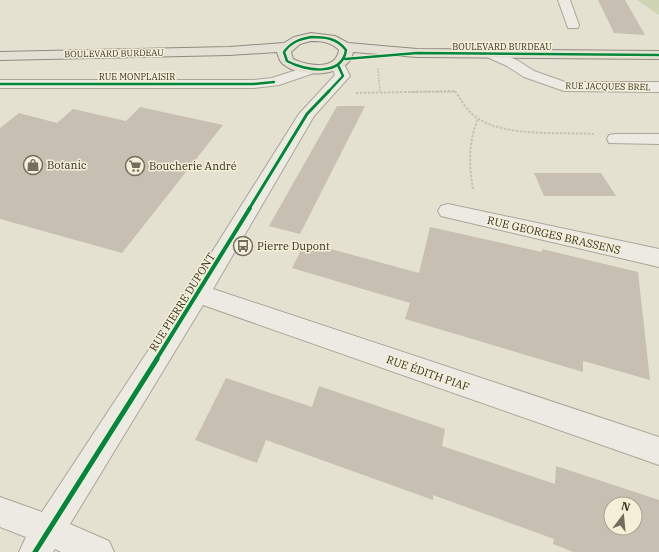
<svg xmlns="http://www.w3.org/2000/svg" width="659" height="552" viewBox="0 0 659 552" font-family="'IBM Plex Serif',serif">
<rect width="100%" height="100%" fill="#e4e1d1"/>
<!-- green -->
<path fill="#cfd4b4" d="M637,0H659V15Z"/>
<!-- building -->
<g fill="#c7c0b2" fill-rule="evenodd">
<path d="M598,0H625L645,35L614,33Z"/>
<path d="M337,106H365L300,234L269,226Z"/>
<path d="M140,107L223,125L122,253L0,219V128L19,113L57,123L73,109L126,121Z"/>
<path d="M534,173H601L616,196H544Z"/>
<path d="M430,227L542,252V249L638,272L650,380L583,361V372L405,319L410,303L292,268L305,242L419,273Z"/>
<path d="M226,378L312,407L319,386L445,429L442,446L555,484L556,466L659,500V552H573L553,544L554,539L433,495V500L266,440L257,463L195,440ZM611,504H635V528H611Z"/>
</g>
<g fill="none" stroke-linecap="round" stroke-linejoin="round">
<!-- minor casing -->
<g stroke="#aaa699" stroke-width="2">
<g id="minor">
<path d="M558,0H570L579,25L578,28H568Z"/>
<path d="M492,50L517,60L534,71L565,82H659V92L564,91L524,77L507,66L487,57L485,54L487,51Z"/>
<path d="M338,61L343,62L350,76L314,116L213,289L659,437V465L203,305L70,524L109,541L114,552H61L55,549L53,552H19L26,537L0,527V497L42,512L190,287L299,114L335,75L331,65L333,62Z"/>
<path d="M309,66L314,67L316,70L314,73L279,85L253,88H0V80H253L272,78Z"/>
<path d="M615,134H659V144L609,143L607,139L609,135Z"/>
<path d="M448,204L659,249V267L441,216L438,211L441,206Z"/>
</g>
</g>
<!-- major casing -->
<g stroke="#8f8b80" stroke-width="2">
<path id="major" d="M311,33L335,36L348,43L417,49L659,51V59L417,57L353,52C349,79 296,78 282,63C279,60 278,55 277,52L229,55L0,60V52L229,47L284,43L294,37ZM311,41C322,41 331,42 339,50C336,71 308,66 293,59L291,52L300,44Z"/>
</g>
<!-- path-far1 -->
<g stroke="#c5c2b8" stroke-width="1.5" stroke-dasharray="2 1" stroke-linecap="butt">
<path d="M378,68L380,92"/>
<path d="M405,92H456"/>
</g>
<!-- path -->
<g stroke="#c5c2b8" stroke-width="2" stroke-dasharray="2.5 1.5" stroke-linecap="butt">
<path d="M455,91C462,101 468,113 479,119C507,137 561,132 594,134"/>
<path d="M356,93L454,91"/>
<path d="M473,189C469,165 468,142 478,119"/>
</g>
<!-- minor -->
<use href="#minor" fill="#eceae2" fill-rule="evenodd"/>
<!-- major -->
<use href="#major" fill="#e4e1d4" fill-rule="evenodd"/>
<!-- cycleway-far3 casing -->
<g stroke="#f4efd8" stroke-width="4">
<g id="cycleway-far3">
<path d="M311,37C325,37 337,38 346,50C342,77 305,71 287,61L284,52C291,42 300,39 311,37Z"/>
<path d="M345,59L417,53L659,55"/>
<path d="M0,84H253L274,82"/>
<path d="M328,92L343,76L338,65"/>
</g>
</g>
<!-- cycleway-far2 casing -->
<g stroke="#f4efd8" stroke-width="5">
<path id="cycleway-far2" d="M249,209L307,114L329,91"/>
</g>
<!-- cycleway-far1 casing -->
<g stroke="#f4efd8" stroke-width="6">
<path id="cycleway-far1" d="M156,360L250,208"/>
</g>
<!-- cycleway casing -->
<g stroke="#f4efd8" stroke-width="8">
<path id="cycleway" d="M35,552L157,359"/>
</g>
<!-- cycleway-far3 -->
<use href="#cycleway-far3" stroke="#00873e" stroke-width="2.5"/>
<!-- cycleway-far2 -->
<use href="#cycleway-far2" stroke="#00873e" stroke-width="3"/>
<!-- cycleway-far1 -->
<use href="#cycleway-far1" stroke="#00873e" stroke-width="4"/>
<!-- cycleway -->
<use href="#cycleway" stroke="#00873e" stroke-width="5"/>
</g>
<!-- icons -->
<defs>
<g id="shop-ring" transform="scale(1)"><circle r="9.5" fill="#f4efd8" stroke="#746d5f" stroke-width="1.5"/><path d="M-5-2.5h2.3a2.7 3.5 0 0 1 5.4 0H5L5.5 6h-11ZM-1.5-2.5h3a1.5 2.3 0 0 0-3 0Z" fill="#746d5f"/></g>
<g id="supermarket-ring" transform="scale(1)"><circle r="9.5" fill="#f4efd8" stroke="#746d5f" stroke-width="1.5"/><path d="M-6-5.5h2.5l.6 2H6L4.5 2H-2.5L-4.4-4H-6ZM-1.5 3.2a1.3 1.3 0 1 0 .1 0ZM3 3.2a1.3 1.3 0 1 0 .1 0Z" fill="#746d5f"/></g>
<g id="bus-ring" transform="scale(1)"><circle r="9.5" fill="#f4efd8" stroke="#746d5f" stroke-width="1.5"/><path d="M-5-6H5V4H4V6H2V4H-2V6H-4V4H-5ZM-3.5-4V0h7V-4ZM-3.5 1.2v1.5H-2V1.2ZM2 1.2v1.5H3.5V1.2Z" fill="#746d5f"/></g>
</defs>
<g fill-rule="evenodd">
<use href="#shop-ring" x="33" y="165"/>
<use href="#supermarket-ring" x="135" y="166"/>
<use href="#bus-ring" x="243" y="246"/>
</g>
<g text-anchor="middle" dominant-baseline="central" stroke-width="3" stroke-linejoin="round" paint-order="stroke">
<!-- far-street labels -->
<g font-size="9" fill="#382f21" stroke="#f4efd8">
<text x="502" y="46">BOULEVARD BURDEAU</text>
<text transform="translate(114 53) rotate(-1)">BOULEVARD BURDEAU</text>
<text x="137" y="76">RUE MONPLAISIR</text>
<text transform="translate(608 86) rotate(1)">RUE JACQUES BREL</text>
</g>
<!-- poi labels -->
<g font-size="11" fill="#382f21" stroke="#f4efd8" text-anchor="start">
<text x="47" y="165">Botanic</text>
<text x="149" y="166">Boucherie André</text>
<text x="257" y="246">Pierre Dupont</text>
</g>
<!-- street labels -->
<g font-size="11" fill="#382f21" stroke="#f4efd8">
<text transform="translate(554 235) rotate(13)">RUE GEORGES BRASSENS</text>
<text transform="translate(182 302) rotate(-58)">RUE PIERRE DUPONT</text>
<text transform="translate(428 373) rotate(19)">RUE ÉDITH PIAF</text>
</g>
</g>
<!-- north arrow -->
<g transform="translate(623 516) rotate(16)"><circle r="19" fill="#f4efd8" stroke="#a9a28f"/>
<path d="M0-3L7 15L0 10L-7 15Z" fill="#746d5f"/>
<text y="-6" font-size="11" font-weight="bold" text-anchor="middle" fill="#382f21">N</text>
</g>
</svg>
